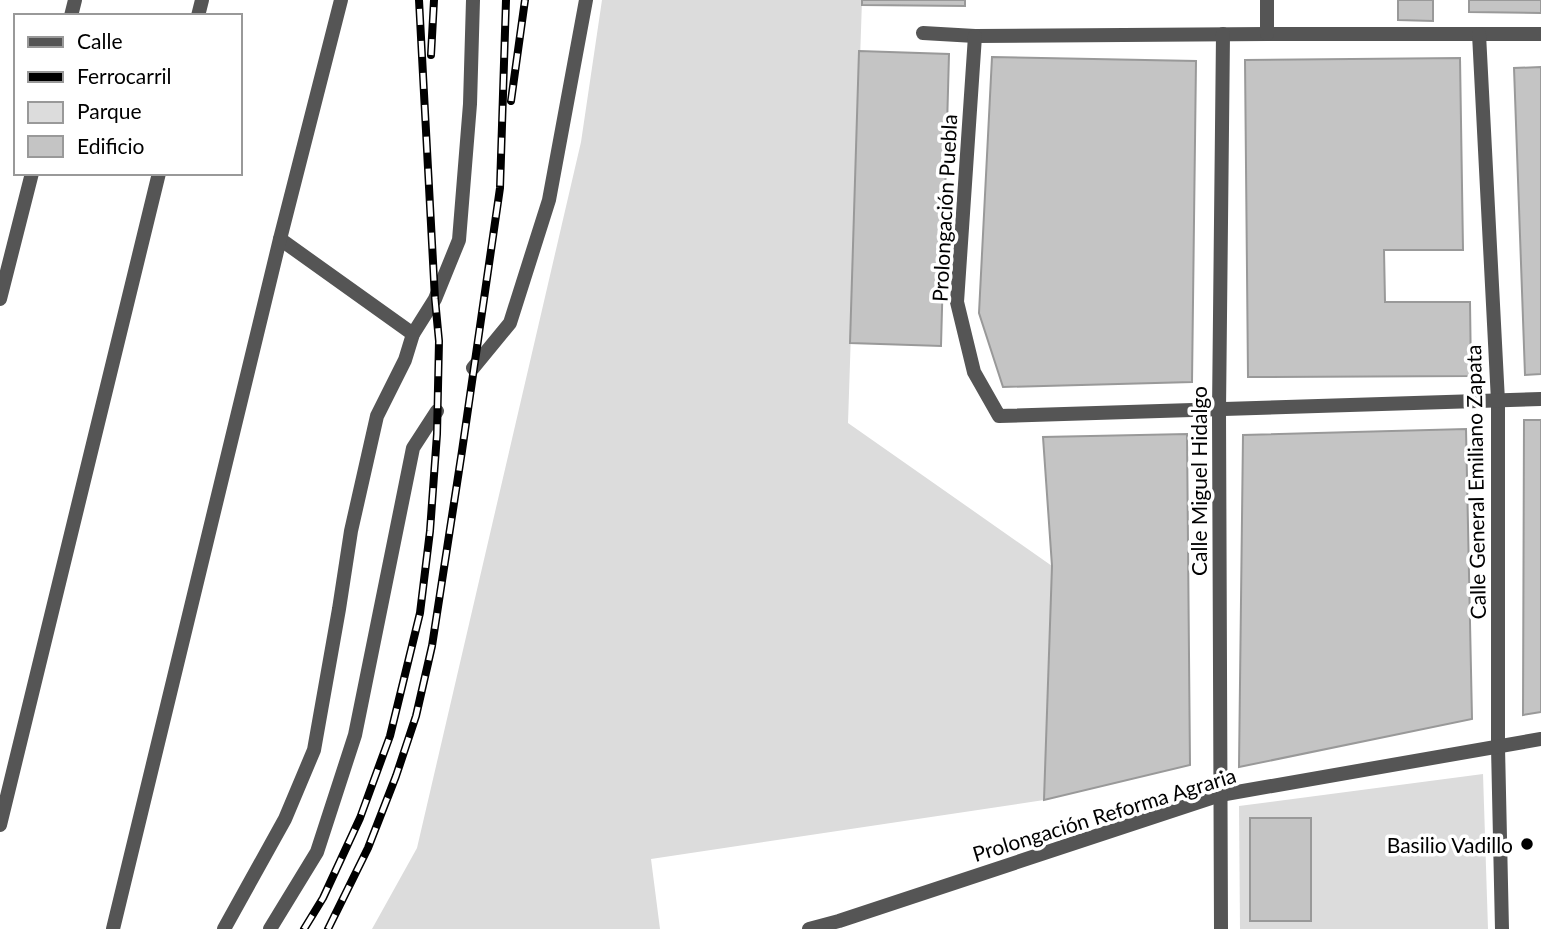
<svg xmlns="http://www.w3.org/2000/svg" width="1541" height="929" viewBox="0 0 1541 929" font-family="Lato,sans-serif">
<rect width="100%" height="100%" fill="#fff"/>
<!-- green -->
<g fill="#dcdcdc">
<path d="M602,0H862L848,423L1052,566L1044,800L651,859L660,929H372L417,848L581,142Z"/>
<path d="M1483,774L1488,929H1240L1239,806Z"/>
</g>
<!-- building -->
<g fill="#c4c4c4" stroke="#999" stroke-width="2">
<path d="M862,0H965V6L862,5Z"/>
<path d="M1398,0H1433V21L1398,20Z"/>
<path d="M1469,0H1541V13L1469,12Z"/>
<path d="M859,51L949,54L941,346L850,343Z"/>
<path d="M992,57L1196,61L1192,382L1003,387L979,313Z"/>
<path d="M1460,58L1463,250H1384L1385,302H1470L1471,376L1248,377L1245,60Z"/>
<path d="M1541,67V374L1525,375L1514,68Z"/>
<path d="M1524,420H1541V712L1523,715Z"/>
<path d="M1466,429L1472,719L1239,767L1243,435Z"/>
<path d="M1187,434L1190,765L1044,800L1052,566L1043,437Z"/>
<rect x="1250" y="818" width="61" height="103"/>
</g>
<g fill="none" stroke-linecap="round" stroke-linejoin="round">
<!-- service -->
<g stroke="#555" stroke-width="14">
<path d="M71,16L75,0"/>
<path d="M198,16L202,0"/>
<path d="M280,239L413,334"/>
<path d="M0,299L32,173"/>
<path d="M473,368L510,323L549,200L586,0"/>
<path d="M0,825L159,173"/>
<path d="M113,929L280,239L341,0"/>
<path d="M224,929L285,819L314,750L339,609L351,531L377,416L405,360L413,334L435,299L459,240L470,104L473,0"/>
<path d="M270,929L317,852L355,735L413,448L437,411"/>
</g>
<!-- minor -->
<g stroke="#555" stroke-width="14">
<path d="M923,33L975,36L1267,34H1541"/>
<path d="M1267,34V0"/>
<path d="M1479,34L1498,401V747L1502,929"/>
<path d="M975,36L957,302L974,372L999,416L1541,399"/>
<path d="M809,929L839,921L1220,795L1541,739"/>
<path d="M1221,929L1219,410L1223,34"/>
</g>
<!-- rail casing -->
<g stroke="#000" stroke-width="8">
<g id="rail">
<path d="M431,55L434,0"/>
<path d="M511,101L525,0"/>
<path d="M304,929L323,898L360,818L390,736L420,613L430,531L437,434L439,341L435,299L419,0"/>
<path d="M328,929L368,848L396,776L416,716L432,646L462,451L500,188L506,0"/>
</g>
</g>
<!-- rail -->
<use href="#rail" stroke="#fff" stroke-width="5" stroke-dasharray="16" stroke-linecap="butt"/>
</g>
<!-- markers -->
<circle fill="#000" stroke="#fff" stroke-width="2.5" cx="1527" cy="844" r="7"/>
<g text-anchor="middle" dominant-baseline="central" stroke-width="7" stroke-linejoin="round" paint-order="stroke">
<!-- street labels -->
<g font-size="21" fill="#000" stroke="#fff">
<text transform="translate(944 208) rotate(-87)">Prolongación Puebla</text>
<text transform="translate(1198 481) rotate(-90)">Calle Miguel Hidalgo</text>
<text transform="translate(1475 482) rotate(-91)">Calle General Emiliano Zapata</text>
<text transform="translate(1104 814) rotate(-17)">Prolongación Reforma Agraria</text>
</g>
<!-- poi labels -->
<g font-size="21" fill="#000" stroke="#fff" text-anchor="end">
<text x="1513" y="844">Basilio Vadillo</text>
</g>
</g>
<!-- legend -->
<rect x="14" y="14" width="228" height="161" fill="#ffffff" stroke="#999999" stroke-width="2"/>
<rect x="28" y="37" width="35" height="10" fill="#555555" stroke="#999999" stroke-width="2"/>
<text x="77" y="49" font-size="21" fill="#000000">Calle</text>
<rect x="28" y="72" width="35" height="10" fill="#000000" stroke="#999999" stroke-width="2"/>
<text x="77" y="84" font-size="21" fill="#000000">Ferrocarril</text>
<rect x="28" y="102" width="35" height="21" fill="#dcdcdc" stroke="#999999" stroke-width="2"/>
<text x="77" y="119" font-size="21" fill="#000000">Parque</text>
<rect x="28" y="136" width="35" height="21" fill="#c4c4c4" stroke="#999999" stroke-width="2"/>
<text x="77" y="154" font-size="21" fill="#000000">Edificio</text>
</svg>
